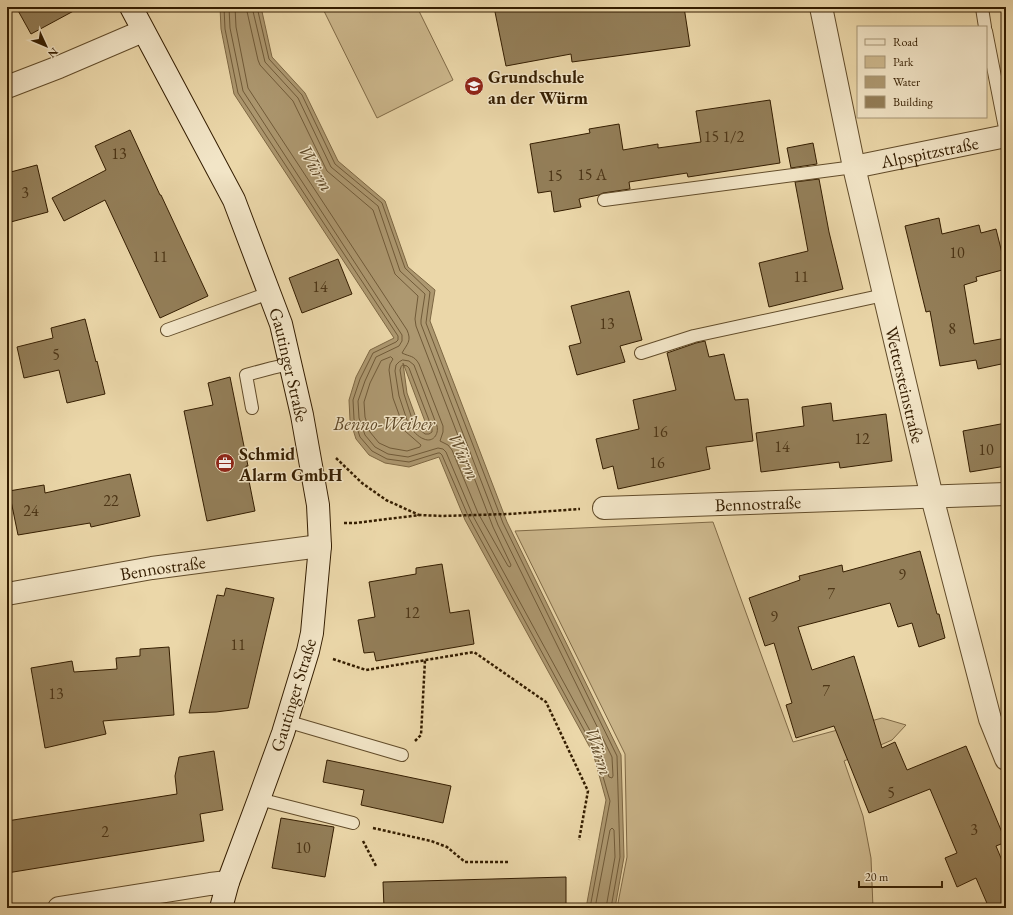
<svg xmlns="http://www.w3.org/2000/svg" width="1013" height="915" viewBox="0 0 1013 915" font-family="'EB Garamond',serif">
<rect width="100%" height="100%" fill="#ebd7a9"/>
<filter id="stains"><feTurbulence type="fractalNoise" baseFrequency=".005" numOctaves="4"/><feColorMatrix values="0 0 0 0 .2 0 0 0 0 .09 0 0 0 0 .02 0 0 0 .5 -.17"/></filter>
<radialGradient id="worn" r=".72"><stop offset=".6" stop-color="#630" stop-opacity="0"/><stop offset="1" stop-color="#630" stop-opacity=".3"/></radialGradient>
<!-- green -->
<g fill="#ccb78c" stroke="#806a46">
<path d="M322,7H417L453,80L377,118Z"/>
<path d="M713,522L793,742L882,718L906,725L892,740L844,761L863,816L871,858L873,908H617L627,857L625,754L515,531Z"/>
</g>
<!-- water -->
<path fill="#ad9870" stroke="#7d6743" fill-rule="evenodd" d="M220,7H261L272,57L305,93L338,161L385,201L408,267L435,290L430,321L507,522L621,755L624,857L615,908H586L606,800L593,753L465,520L439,457L409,467L385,463L369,455L356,439L350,420L349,400L356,377L370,350L394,338L234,94L221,29ZM403,363L429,432L418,423L407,393Z"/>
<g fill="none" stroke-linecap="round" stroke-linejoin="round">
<!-- shore -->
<g stroke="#705a38" stroke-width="1">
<path d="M224,7L225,29L238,93L398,336V340L396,342L373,353L360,379L353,400L354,419L360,437L372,451L387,459L409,462L438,453H440L442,455L469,518L596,752L610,801L590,908"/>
<path d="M229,7L230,28L243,91L402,335V341L399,346L376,357L365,381L358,401L359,418L365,435L375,447L388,454L408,457L438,448L443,449L446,452L473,516L600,749L609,777L612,778L613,776L612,757L498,525L421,324V320L425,294L400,271L378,206L331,167L298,98L265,62L252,7"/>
<path d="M235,7L236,27L248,88L407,330C412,341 407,344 402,353C410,357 414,355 419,364L443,426V432L440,441L448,445L452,450L478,513L508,566L510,567L511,565L493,527L416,326L415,319L418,296L398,277L395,274L373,210L327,171L293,101L260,65L258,60L246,7"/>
<path d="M257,7L269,59L302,95L335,164L382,203L405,268L430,292L426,323L503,523L617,756L620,857L611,908"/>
<path d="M391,357L393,359L390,364L389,370L393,398L405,431L421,445L420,447L407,451L390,448L379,443L370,432L365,417L364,402L370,383L381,361Z"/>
<path d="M403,360L409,361L414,365L437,426C439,434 433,443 424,439C418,437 412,430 409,426L399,396L395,371L396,365L399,362Z"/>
<path d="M403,365L407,366L409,368L432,428V432L429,434H425L414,425L404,394L400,370L401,367Z"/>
<path d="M595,908L610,830L612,828L614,830L615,857L606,908"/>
</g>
</g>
<!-- building -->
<g fill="#937e58" stroke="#341d00">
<path d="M16,7H81L31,34Z"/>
<path d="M494,7H684L690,46L572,62L571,54L506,66Z"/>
<path d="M770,100L780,163L688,177L687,173L629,182L630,189L603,193L599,195L579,199L581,207L554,212L551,191L538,193L530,144L590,133L589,129L619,124L623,150L658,144V148L701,142L696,111Z"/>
<path d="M130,130L160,195H161L208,296L160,318L105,200L64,221L52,198L106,170L95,146Z"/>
<path d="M813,143L817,164L791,168L787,148Z"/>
<path d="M37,165L48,212L7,223V173Z"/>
<path d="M819,179L829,232L843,289L769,307L759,263L808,251L795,182Z"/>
<path d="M939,218L942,234L979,225L981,233L996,229L1006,269L976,277L977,281L964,285L974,344L1006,338V363L978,369L976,360L940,366L930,311L926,312L905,226Z"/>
<path d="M338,259L352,294L302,313L289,278Z"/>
<path d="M629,291L642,340L620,346L625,362L577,375L569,346L581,343L571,306Z"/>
<path d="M85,319L96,362L97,361L105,394L67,403L59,370L24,378L17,347L53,338L51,328Z"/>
<path d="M705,341L709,357L724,354L735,400L748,399L753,441L706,447L710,469L618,489L613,466L603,469L596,439L639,429L633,400L676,390L667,353L696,343Z"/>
<path d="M230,377L248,466H246L255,511L207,521L184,411L213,405L208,383Z"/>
<path d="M831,403L833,421L886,414L892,461L840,468L839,462L761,472L756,433L804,426L802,407Z"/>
<path d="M1006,423V466L970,472L963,431Z"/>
<path d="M130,474L140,516L91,527L90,523L18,535L9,491L44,485L45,493Z"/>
<path d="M920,551L937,614H939L945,638L919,647L912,623L898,627L890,603L798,627L812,670L854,656L882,748L895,742L907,770L966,746L1006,842L996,846L1006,870V908H989L976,878L957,887L945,858L957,853L930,789L869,813L834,726L796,738L786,705L792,703L774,643L765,646L749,598L800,580L799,576L842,565L843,572Z"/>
<path d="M442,564L450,613L469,610L474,644L376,661L374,652L364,653L358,620L375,617L369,582L416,574V568Z"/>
<path d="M226,588L274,598L248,708L216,712L189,713L217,595L224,596Z"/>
<path d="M169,647L174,715L103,721L106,734L45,748L31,668L72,661L74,672L117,669L116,658L140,656V649Z"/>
<path d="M214,751L223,810L200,814L204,841L7,873V821L177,794L175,776L179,757Z"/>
<path d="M327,760L451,786L443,823L361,805L364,790L323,782Z"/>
<path d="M281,818L334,827L325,877L272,868Z"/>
<path d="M566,877V908H384L383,882Z"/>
</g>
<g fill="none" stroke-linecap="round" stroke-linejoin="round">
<!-- service casing -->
<g stroke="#624c2a" stroke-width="14">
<g id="service">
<path d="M982,8L985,27"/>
<path d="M986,31L1006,133"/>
<path d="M604,200L854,167"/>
<path d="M167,330L269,293"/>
<path d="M641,353L694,336L884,295"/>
<path d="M252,408L246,375L272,368L290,364"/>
<path d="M286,721L402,755"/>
<path d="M259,799L353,823"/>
</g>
</g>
<!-- minor casing -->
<g stroke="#624c2a" stroke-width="24">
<g id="minor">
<path id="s1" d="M821,7L854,167L932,497L990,719L1006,759"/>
<path d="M7,87L59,67L143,31"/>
<path id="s2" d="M854,167L1006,136"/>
<path id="s3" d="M604,508L1006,494"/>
<path id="s4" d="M7,594L152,568L320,546"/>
<path d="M59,908L210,884L228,882"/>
</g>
</g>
<!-- secondary casing -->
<g stroke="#341d00" stroke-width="24">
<g id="secondary">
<path id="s5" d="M131,7L234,200L281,324L302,415L318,505L320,546L312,633L308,651L283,733L259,799L228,882L221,908"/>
</g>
</g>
<!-- path -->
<g stroke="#341d00" stroke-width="2.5" stroke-dasharray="3 2" stroke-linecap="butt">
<path d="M336,458L362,483L386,500L419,515"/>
<path d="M344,523H355L420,515L442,516L509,514L580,509"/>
<path d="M333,659L366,670L474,652L546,702L588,791L579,840"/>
<path d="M415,741L421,735L425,660"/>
<path d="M373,828L431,841L447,847L465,862H508"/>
<path d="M363,841L376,866"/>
</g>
<!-- service -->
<use href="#service" stroke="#f2e5c7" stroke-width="12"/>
<!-- minor -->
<use href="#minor" stroke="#f2e5c7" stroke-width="22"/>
<!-- secondary -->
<use href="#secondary" stroke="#f2e5c7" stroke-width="22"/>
</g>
<!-- icons -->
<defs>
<g id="school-disc" transform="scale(1)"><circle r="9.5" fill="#8f2418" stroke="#f2e5c7"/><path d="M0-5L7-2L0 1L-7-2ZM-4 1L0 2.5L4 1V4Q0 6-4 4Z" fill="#fff"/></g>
<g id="office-disc" transform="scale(1)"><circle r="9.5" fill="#8f2418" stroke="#f2e5c7"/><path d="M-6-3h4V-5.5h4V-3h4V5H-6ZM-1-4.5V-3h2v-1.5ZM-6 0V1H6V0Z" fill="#fff"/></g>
</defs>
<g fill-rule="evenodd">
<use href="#school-disc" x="474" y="86"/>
<use href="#office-disc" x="225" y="463"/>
</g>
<g text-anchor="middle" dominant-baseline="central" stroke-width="3" stroke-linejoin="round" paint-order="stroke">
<!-- number labels -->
<g font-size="16" fill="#4c3516">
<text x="724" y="136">15 1/2</text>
<text x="119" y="153">13</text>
<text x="592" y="174">15 A</text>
<text x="555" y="175">15</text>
<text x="25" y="192">3</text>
<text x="957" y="252">10</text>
<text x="160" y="256">11</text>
<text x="801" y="276">11</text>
<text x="320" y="286">14</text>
<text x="607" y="323">13</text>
<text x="952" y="328">8</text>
<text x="56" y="354">5</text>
<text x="660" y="431">16</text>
<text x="862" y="438">12</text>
<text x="782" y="446">14</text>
<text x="986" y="449">10</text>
<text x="657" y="462">16</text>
<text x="111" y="500">22</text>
<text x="31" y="510">24</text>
<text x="902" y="574">9</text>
<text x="831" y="593">7</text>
<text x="412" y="612">12</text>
<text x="774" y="616">9</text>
<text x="238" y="644">11</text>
<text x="826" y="690">7</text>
<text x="56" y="693">13</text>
<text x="891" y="792">5</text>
<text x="974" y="829">3</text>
<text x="105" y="831">2</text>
<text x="303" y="847">10</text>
</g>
<!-- poi labels -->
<g font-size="18" font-weight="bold" fill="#341d00" stroke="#f2e5c7" text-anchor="start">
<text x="488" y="76">Grundschule<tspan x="488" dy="21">an der Würm</tspan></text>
<text x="239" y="453">Schmid<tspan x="239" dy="21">Alarm GmbH</tspan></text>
</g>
<!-- street labels -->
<g font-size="18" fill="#341d00" stroke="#f2e5c7">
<text stroke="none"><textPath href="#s2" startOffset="77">Alpspitzstraße</textPath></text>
<text stroke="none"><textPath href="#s5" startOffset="393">Gautinger Straße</textPath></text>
<text stroke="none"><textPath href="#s1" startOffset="387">Wettersteinstraße</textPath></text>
<text stroke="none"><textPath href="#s3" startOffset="154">Bennostraße</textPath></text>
<text stroke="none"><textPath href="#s4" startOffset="158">Bennostraße</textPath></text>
<text transform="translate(293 695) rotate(-73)">Gautinger Straße</text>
</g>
<!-- water labels -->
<g font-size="19" font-style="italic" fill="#5e4827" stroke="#f2e5c7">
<text transform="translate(316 168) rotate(60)">Würm</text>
<text x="384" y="423">Benno-Weiher</text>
<text transform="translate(464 456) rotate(65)">Würm</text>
<text transform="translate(599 751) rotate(72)">Würm</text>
</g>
</g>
<!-- margin -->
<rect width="1013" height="915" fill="none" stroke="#ebd7a9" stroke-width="24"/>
<rect x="8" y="8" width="997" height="899" fill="none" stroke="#341d00" stroke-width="2"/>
<rect x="12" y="12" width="989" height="891" fill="none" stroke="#341d00"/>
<!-- legend -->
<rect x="857" y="26" width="130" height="92" fill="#f2e5c7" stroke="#a69577"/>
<rect x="865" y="39" width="20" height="6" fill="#f2e5c7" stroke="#a69577"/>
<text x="893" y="46" font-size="12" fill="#341d00">Road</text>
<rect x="865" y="56" width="20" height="12" fill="#ccb78c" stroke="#a69577"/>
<text x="893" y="66" font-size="12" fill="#341d00">Park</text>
<rect x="865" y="76" width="20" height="12" fill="#ad9870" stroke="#a69577"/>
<text x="893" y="86" font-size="12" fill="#341d00">Water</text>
<rect x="865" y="96" width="20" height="12" fill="#937e58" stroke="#a69577"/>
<text x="893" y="106" font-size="12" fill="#341d00">Building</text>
<!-- north arrow -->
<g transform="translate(46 46) rotate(134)" stroke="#f2e5c7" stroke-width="3" paint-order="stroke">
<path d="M0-3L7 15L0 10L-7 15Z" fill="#341d00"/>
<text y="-6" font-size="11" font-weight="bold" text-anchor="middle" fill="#341d00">N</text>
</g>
<!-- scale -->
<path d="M859 881v6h83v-6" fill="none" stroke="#341d00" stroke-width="2"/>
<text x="865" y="881" font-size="12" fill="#341d00" stroke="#f2e5c7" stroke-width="3" paint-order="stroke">20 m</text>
<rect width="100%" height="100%" filter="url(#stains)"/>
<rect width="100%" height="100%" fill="url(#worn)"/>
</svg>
